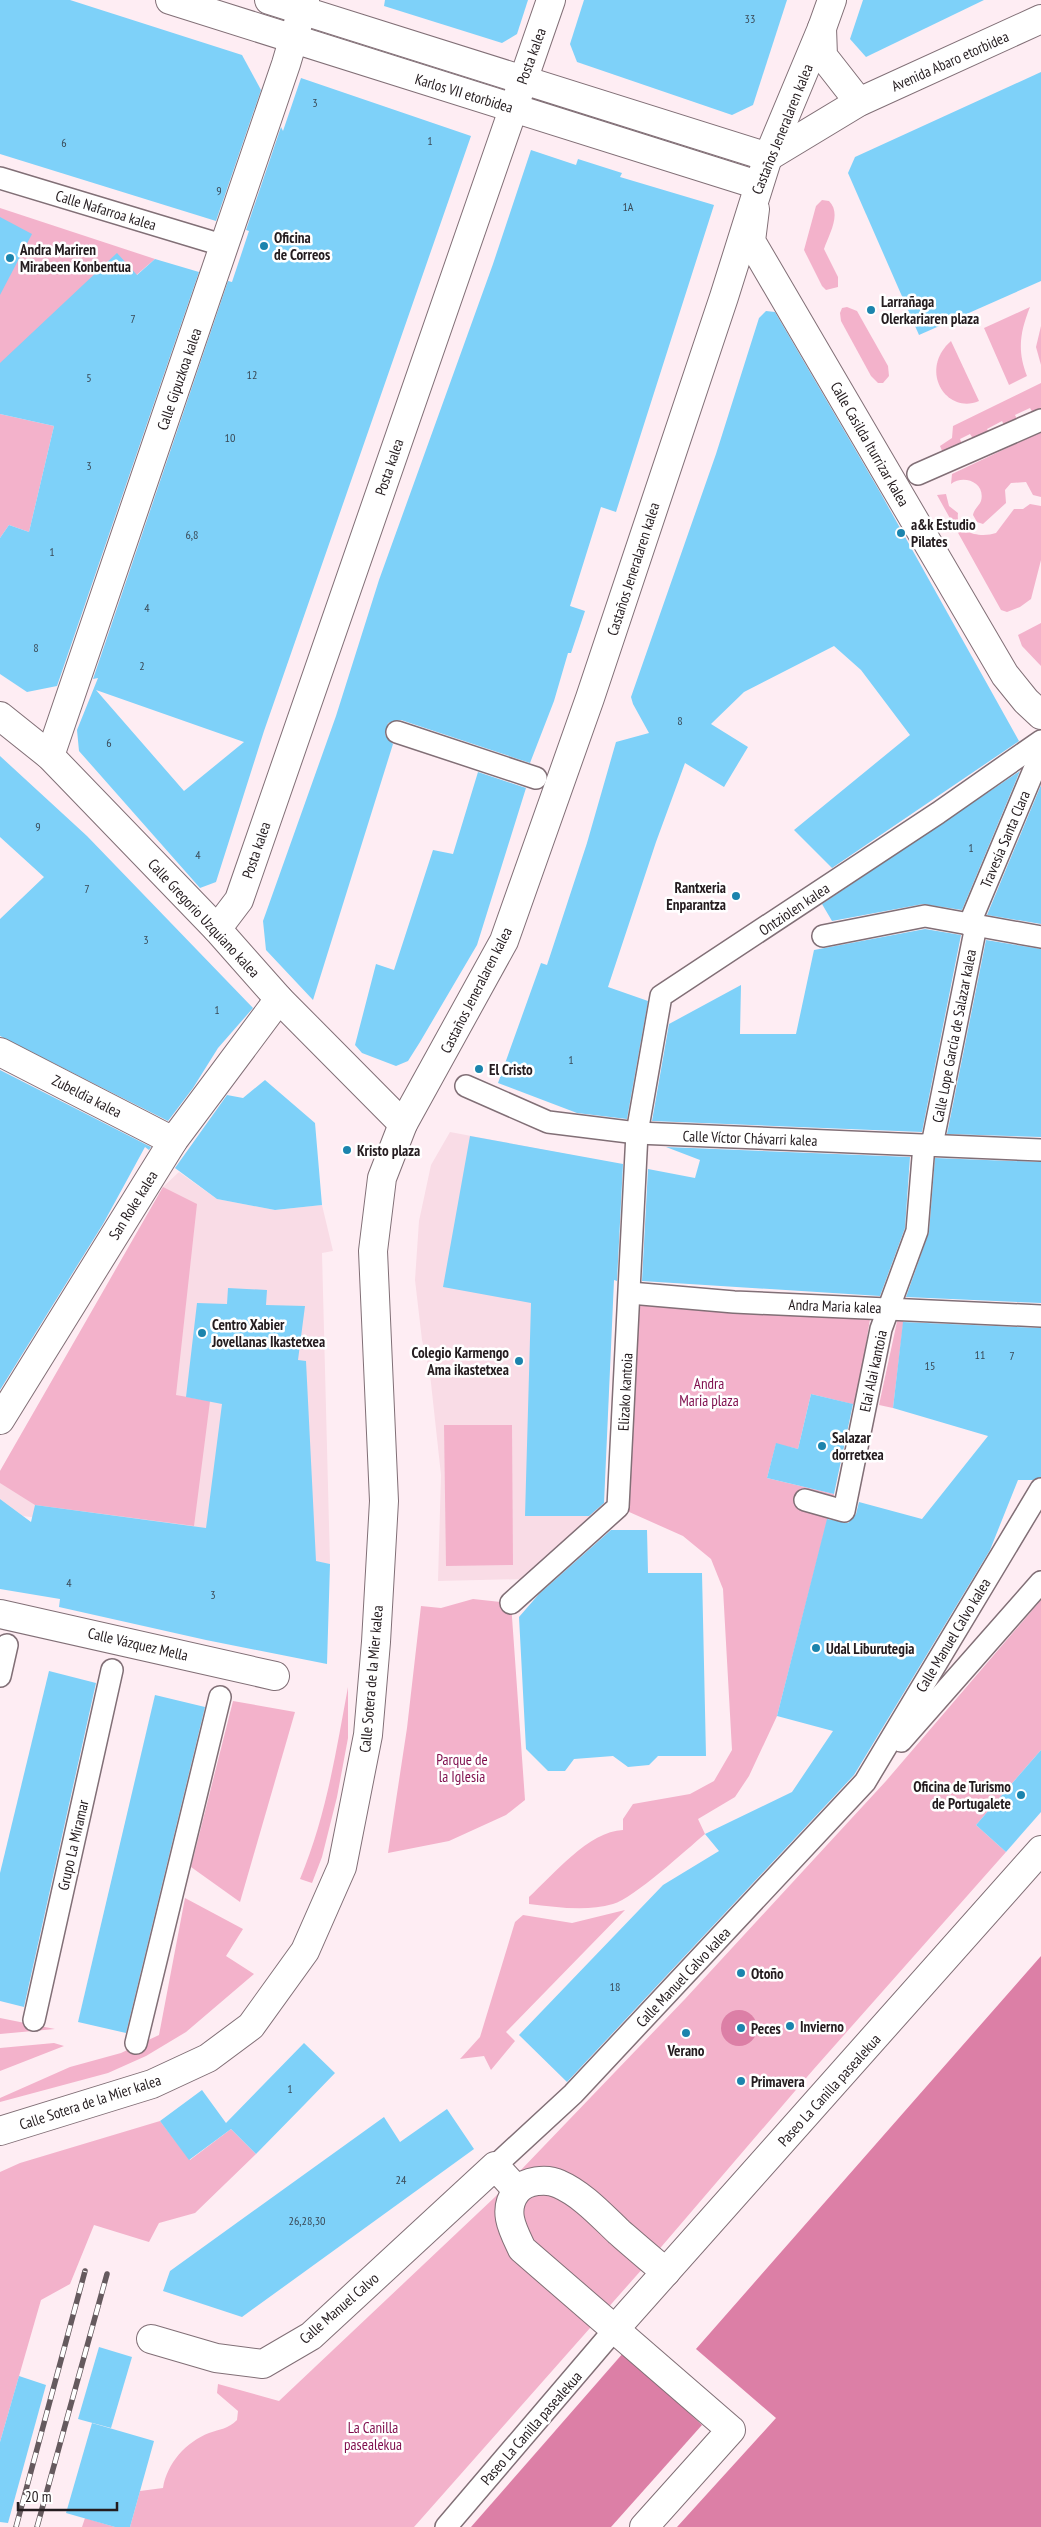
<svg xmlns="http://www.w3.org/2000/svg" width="1041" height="2527" viewBox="0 0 1041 2527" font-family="'PT Sans Narrow',sans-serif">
<rect width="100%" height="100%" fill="#feedf3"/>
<!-- built -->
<g fill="#f9dce6">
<path d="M450,1132L619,1164L603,1516L526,1579L438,1581L441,1475L430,1374L422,1340L415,1280L419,1221L431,1165Z"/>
<path d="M179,1172L217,1199L275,1210L322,1205L333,1251L322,1253L330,1564L112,1528L23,1516L0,1499V1471L163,1187Z"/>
</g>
<!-- green -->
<g fill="#f3b2cb">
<path d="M822,200L829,201C842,214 829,234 824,249L838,277V287L826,290L822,286L804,250L816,206Z"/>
<path d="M0,208L155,259L0,392Z"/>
<path d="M847,307L857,311L888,366L889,376L883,383H878L871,376L841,321L840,313L842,308Z"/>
<path d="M1030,307C1020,332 1017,351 1027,376L1009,385L984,328Z"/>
<path d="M1041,326V365L1036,347Z"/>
<path d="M951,341L979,401C946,415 918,370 951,341Z"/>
<path d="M1041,383V411L1034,415L1030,408L1015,415L1018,421L1005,427L1002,421L987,429L989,433L974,440L970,434L960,439L962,444L943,453L940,446L952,438L953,426Z"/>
<path d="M0,414L54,426L29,532L9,525L0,538Z"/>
<path d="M1041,432V497L1033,495L1026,482L1011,483L1005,490L1006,503L983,524L977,522L973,515C974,509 979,506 981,501C986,483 964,474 951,484L952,474Z"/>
<path d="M946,494L949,506L958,513C955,534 981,538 996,533L1014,509H1023L1030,504L1041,506V560L1031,599L1020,607L1007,612L1001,610L937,495Z"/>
<path d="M1041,623V666L1022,646L1018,635Z"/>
<path d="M163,1187L197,1204L176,1395L210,1401L194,1526L35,1505L0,1483V1471Z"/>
<path d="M630,1300L870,1319L856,1405L811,1394L798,1449L776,1444L767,1478L834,1494L777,1716L749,1776L735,1797L698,1819L705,1834C686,1850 634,1898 613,1904C586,1912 556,1907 529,1904V1897C553,1875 589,1831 623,1830V1819L633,1804L690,1794L714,1781L732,1750L723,1589L711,1559L683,1536L618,1507Z"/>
<path d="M898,1317H904L893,1408L879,1405Z"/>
<path d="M444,1425H512L513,1565L446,1566Z"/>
<path d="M473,1599L511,1603L525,1800L506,1815L449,1841L388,1853L407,1728L421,1606L441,1608Z"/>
<path d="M1041,1600V1750L976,1825L1006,1852L813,2070L644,2267L414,2527H130L140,2491L163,2488C167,2463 186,2442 209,2433C220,2429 228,2429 237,2420L238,2411L217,2393L218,2384L279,2401L495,2197L685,1999L886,1781Z"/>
<path d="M348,1687V1738L337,1797L322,1857L312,1883L300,1879C326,1817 336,1752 348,1687Z"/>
<path d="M233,1701L295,1712L240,1902L191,1867Z"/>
<path d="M185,1898L243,1929L226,1956L254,1974L186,2032L146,2056L108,2073L0,2102V2098L70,2067L121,2053L159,2035Z"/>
<path d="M625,1910L506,2032L515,2041L491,2070L484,2056L460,2059L480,2037L515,1922L523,1915L572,1923Z"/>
<path d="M0,2018L55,2029L0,2034Z"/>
<path d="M54,2043L64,2046L0,2071V2048Z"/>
<path d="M160,2121L190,2160L231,2129L256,2154L195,2213L159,2223L149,2242L94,2225L70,2284L41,2300L0,2442V2172L20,2163Z"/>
<path d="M85,2518L115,2527H82Z"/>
</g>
<!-- water -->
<g fill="#dc7fa6">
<path d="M1041,1956V2527H677L776,2418L696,2349Z"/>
<circle cx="739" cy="2028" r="18"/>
<path d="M624,2352L702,2425L611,2527H471Z"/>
</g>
<!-- building -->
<g fill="#7ed1f9" fill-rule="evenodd">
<path d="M0,0H70L242,55L261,90L216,221L0,154Z"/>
<path d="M385,0H528L517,34L502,43L384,6Z"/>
<path d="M584,0H787L753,105L732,115L577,62L570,44Z"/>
<path d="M863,0H984L866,57L850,39Z"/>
<path d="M1041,72V281L919,335L848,173L855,157Z"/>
<path d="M301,78L471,136L264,731L216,882L200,888L79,751L77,730L98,678L93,679L228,281L232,282L249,231L246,230L281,127L283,131ZM96,690L244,742L184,791Z"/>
<path d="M531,150L576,165L578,159L622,173L620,177L714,205L616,512L601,507L570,606L585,611L571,653H568L554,701L530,763L401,720L388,723L385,735L393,744L313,1000L266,950L263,921L336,716L379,580L493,264Z"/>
<path d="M0,217L32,234L0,295Z"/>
<path d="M117,253L137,275L155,259L199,272L57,686L27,692L0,674V538L9,525L29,532L54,426L0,414V363Z"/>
<path d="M766,311L775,312L880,492L1019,741L832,868L794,830L910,735L861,670L834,646L744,692L711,724L748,747L724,787L685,763L656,842L608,987L648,1001L627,1119L577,1113L498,1083L541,963L547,965L587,843L616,742L649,733L633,704L631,697L716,454L759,318Z"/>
<path d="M0,756L87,836L253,1008L218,1048L193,1088L168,1121L0,1036V919L44,877L0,837Z"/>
<path d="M1020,771L962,910L923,904L832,921L822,904Z"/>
<path d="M478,772L526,788L477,945L420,1042L408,1061L396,1066L362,1053L355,1045L376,964L394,970L433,850L453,854Z"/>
<path d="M1041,785V924L987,915Z"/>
<path d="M925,929L961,935L922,1132L652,1121L669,1024L741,985L740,1034H796L814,950Z"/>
<path d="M986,940L1041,949V1137L947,1134Z"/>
<path d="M0,1070L151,1147L149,1150L145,1147L103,1224L0,1390Z"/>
<path d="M265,1080L315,1123L322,1205L275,1210L217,1199L175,1168L227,1095L243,1098Z"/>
<path d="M470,1136L623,1164L617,1281L614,1280L604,1503L589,1516H525L531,1303L443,1287Z"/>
<path d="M666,1147L910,1157L905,1228L880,1296L642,1281L648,1169L695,1178L700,1160Z"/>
<path d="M935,1158L1041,1162V1303L906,1297L929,1232Z"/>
<path d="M228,1288L267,1290L266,1305L305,1306L298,1360L306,1361L316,1561L330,1564L327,1664L206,1640L59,1607L60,1599L0,1589V1499L31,1522L35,1505L206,1528L222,1404L186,1397L197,1303L227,1304Z"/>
<path d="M903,1322L1041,1328V1477L1033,1480H1018L990,1550L854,1775L567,2082L519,2035L663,1885L719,1851L705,1834L792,1792L833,1731L777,1716L827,1519L848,1523L856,1514L859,1502L922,1519L988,1436L893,1408Z"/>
<path d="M811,1394L853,1404L834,1494L767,1478L776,1443L798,1449Z"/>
<path d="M611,1530H647L648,1573H702L706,1756H658L649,1765L628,1767L613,1756L574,1759L565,1771H548L526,1749L519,1617L539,1594Z"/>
<path d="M49,1671L96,1683L24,2007L0,2001V1873Z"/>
<path d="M155,1695L205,1707L126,2033L78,2022Z"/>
<path d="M1041,1750V1812L1006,1852L976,1825Z"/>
<path d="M304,2043L335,2073L305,2104L256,2154L231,2129L189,2160L160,2121L202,2090L226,2123Z"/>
<path d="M447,2109L474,2149L242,2317L163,2291L170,2271L384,2117L400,2142Z"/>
<path d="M99,2347L132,2357L111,2428L78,2419Z"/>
<path d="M19,2376L46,2385L8,2523L0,2522V2442Z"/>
<path d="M92,2423L154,2441L130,2527H115L66,2513Z"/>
</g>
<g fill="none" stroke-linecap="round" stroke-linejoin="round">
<!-- pedestrian casing -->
<g stroke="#816f76" stroke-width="24">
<g id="pedestrian">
<path d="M0,178L212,242"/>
<path d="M918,474L1041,420"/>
<path d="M397,732L536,778"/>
<path d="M969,925L1041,753"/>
<path d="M823,936L925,916L1041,937"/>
<path d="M466,1086L548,1122L637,1133L1041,1150"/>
<path d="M932,1145L976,926"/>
<path d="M630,1293L734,1302L1041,1316"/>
<path d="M805,1500L844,1511L881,1329L917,1231L924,1145"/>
<path d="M511,1603L618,1507L637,1133L661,996L938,813L1041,741"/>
<path d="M0,1676L7,1645"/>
<path d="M901,1741L1041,1582"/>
<path d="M34,2020L112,1670"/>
<path d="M136,2043L220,1697"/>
<path d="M495,2166L573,2094L865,1782L1041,1489"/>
<path d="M446,2527L615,2329"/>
</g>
</g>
<!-- minor casing -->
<g stroke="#816f76" stroke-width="30">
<g id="minor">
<path d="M755,209L751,241L1005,675L1026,701L1041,715"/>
<path d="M0,716L50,756L217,929L279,999L403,1124"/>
<path d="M50,756L286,64L305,0"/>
<path d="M217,929L239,900L551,0"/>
<path d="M0,1052L173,1141"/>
<path d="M0,1420L173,1141L279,999"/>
<path d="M0,1614L275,1676"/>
<path d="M615,2329L1041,1850"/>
<path d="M151,2339L216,2358L263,2364L311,2336L495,2166L517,2190"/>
<path d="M644,2527L731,2430L522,2249C513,2230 502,2211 516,2192C525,2180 547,2178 559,2184C582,2194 601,2215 619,2232C634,2245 650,2259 666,2272"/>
</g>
</g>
<!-- tertiary casing -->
<g stroke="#816f76" stroke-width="30">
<g id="tertiary">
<path d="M170,0L758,185"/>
<path d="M269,0L768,157"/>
<path d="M822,28L823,56L859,102"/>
<path d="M768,157L859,102L1041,19"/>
<path d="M0,2131L152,2084L208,2058L251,2026L305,1951L342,1867L368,1735L376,1642L384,1501L373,1251L382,1178L403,1124L504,941L590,698L724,297L768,157L822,28L832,0"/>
</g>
</g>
<!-- pedestrian -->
<use href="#pedestrian" stroke="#fff" stroke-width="21"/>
<!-- minor -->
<use href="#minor" stroke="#fff" stroke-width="28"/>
<!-- tertiary -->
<use href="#tertiary" stroke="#fff" stroke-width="28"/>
<!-- rail casing -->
<g stroke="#655a5e" stroke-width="5.5">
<g id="rail">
<path d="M16,2527L85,2271"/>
<path d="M37,2527L107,2274"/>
</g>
</g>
<!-- rail -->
<use href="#rail" stroke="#fff" stroke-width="4" stroke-dasharray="11" stroke-linecap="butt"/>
</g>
<!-- markers -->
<g fill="#1b84ad" stroke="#fff" stroke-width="2">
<circle cx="264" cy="246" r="5"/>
<circle cx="10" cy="258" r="5"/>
<circle cx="871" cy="310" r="5"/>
<circle cx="901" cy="533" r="5"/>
<circle cx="736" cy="896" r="5"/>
<circle cx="479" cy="1069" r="5"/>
<circle cx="347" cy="1150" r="5"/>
<circle cx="202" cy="1333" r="5"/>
<circle cx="519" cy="1361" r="5"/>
<circle cx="822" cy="1446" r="5"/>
<circle cx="816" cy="1648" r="5"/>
<circle cx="1021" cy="1795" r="5"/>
<circle cx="741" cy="1973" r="5"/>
<circle cx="790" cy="2026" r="5"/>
<circle cx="741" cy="2028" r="5"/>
<circle cx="686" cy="2033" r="5"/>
<circle cx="741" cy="2081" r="5"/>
</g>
<g text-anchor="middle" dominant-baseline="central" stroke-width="5" stroke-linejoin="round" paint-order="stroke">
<!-- number labels -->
<g font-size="12" fill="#3a4956">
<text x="750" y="18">33</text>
<text x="315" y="102">3</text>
<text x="430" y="140">1</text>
<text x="64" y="142">6</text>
<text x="219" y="190">9</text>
<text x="628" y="206">1A</text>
<text x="133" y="318">7</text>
<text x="252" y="374">12</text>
<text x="89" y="377">5</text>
<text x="230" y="437">10</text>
<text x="89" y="465">3</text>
<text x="192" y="534">6,8</text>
<text x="52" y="551">1</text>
<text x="147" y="607">4</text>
<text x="36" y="647">8</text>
<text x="142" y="665">2</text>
<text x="680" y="720">8</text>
<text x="109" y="742">6</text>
<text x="38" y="826">9</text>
<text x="971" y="847">1</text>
<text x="198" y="854">4</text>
<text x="87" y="888">7</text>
<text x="146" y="939">3</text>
<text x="217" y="1009">1</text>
<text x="571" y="1059">1</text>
<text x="980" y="1354">11</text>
<text x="1012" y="1355">7</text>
<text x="930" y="1365">15</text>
<text x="69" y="1582">4</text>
<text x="213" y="1594">3</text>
<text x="615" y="1986">18</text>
<text x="290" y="2088">1</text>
<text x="401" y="2179">24</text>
<text x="307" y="2220">26,28,30</text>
</g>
<!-- street labels -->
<g font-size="15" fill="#241c1f" stroke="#fff">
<text transform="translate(531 56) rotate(-70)">Posta kalea</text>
<text transform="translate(950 61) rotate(-24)">Avenida Abaro etorbidea</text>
<text transform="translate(464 93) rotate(17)">Karlos VII etorbidea</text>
<text transform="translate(782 129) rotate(-68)">Castaños Jeneralaren kalea</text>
<text transform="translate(106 210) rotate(17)">Calle Nafarroa kalea</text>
<text transform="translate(179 379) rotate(-71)">Calle Gipuzkoa kalea</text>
<text transform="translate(870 444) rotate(60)">Calle Casilda Iturrizar kalea</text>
<text transform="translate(389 467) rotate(-71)">Posta kalea</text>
<text transform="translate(633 569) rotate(-72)">Castaños Jeneralaren kalea</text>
<text transform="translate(1005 839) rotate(-67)">Travesía Santa Clara</text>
<text transform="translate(256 850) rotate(-71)">Posta kalea</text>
<text transform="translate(794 909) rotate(-34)">Ontziolen kalea</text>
<text transform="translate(204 918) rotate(47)">Calle Gregorio Uzquiano kalea</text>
<text transform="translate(476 990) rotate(-63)">Castaños Jeneralaren kalea</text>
<text transform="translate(954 1036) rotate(-79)">Calle Lope García de Salazar kalea</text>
<text transform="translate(87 1096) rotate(27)">Zubeldia kalea</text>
<text transform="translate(750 1138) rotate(2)">Calle Víctor Chávarri kalea</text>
<text transform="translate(133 1205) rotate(-58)">San Roke kalea</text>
<text transform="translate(835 1306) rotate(2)">Andra Maria kalea</text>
<text transform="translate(873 1371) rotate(-78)">Elai Alai kantoia</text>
<text transform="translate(625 1392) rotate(-87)">Elizako kantoia</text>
<text transform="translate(953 1635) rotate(-59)">Calle Manuel Calvo kalea</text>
<text transform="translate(138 1644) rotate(13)">Calle Vázquez Mella</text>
<text transform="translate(371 1679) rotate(-85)">Calle Sotera de la Mier kalea</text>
<text transform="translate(73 1845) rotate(-77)">Grupo La Miramar</text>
<text transform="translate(683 1977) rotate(-47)">Calle Manuel Calvo kalea</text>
<text transform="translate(829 2090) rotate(-48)">Paseo La Canilla pasealekua</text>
<text transform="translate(90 2102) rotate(-18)">Calle Sotera de la Mier kalea</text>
<text transform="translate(339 2308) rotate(-41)">Calle Manuel Calvo</text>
<text transform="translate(531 2428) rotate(-49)">Paseo La Canilla pasealekua</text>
</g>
<!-- poi labels -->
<g font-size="15" font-weight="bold" fill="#241c1f" stroke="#fff" text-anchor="start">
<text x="274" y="237">Oficina<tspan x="274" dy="17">de Correos</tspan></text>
<text x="20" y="249">Andra Mariren<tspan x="20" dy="17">Mirabeen Konbentua</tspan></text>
<text x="881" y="301">Larrañaga<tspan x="881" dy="17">Olerkariaren plaza</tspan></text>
<text x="911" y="524">a&amp;k Estudio<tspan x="911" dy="17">Pilates</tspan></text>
<text x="726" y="887" text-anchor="end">Rantxeria<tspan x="726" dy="17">Enparantza</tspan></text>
<text x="489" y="1069">El Cristo</text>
<text x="357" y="1150">Kristo plaza</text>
<text x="212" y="1324">Centro Xabier<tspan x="212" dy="17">Jovellanas Ikastetxea</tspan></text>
<text x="509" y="1352" text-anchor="end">Colegio Karmengo<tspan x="509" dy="17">Ama ikastetxea</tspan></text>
<text x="832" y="1437">Salazar<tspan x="832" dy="17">dorretxea</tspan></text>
<text x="826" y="1648">Udal Liburutegia</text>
<text x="1011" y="1786" text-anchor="end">Oficina de Turismo<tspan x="1011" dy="17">de Portugalete</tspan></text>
<text x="751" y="1973">Otoño</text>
<text x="800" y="2026">Invierno</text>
<text x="751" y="2028">Peces</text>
<text x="686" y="2050" text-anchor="middle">Verano</text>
<text x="751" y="2081">Primavera</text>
</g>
<!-- park labels -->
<g font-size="15" fill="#7f0e4d" stroke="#fff">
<text x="709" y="1383">Andra<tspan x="709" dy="17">Maria plaza</tspan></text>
<text x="462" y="1759">Parque de<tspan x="462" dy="17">la Iglesia</tspan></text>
<text x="373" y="2427">La Canilla<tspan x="373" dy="17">pasealekua</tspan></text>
</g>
</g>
<!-- scale -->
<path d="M18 2502v8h99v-8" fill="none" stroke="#241c1f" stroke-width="2.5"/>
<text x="25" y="2502" font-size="15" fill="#241c1f" stroke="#ffffff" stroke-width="4" paint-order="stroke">20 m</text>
</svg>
